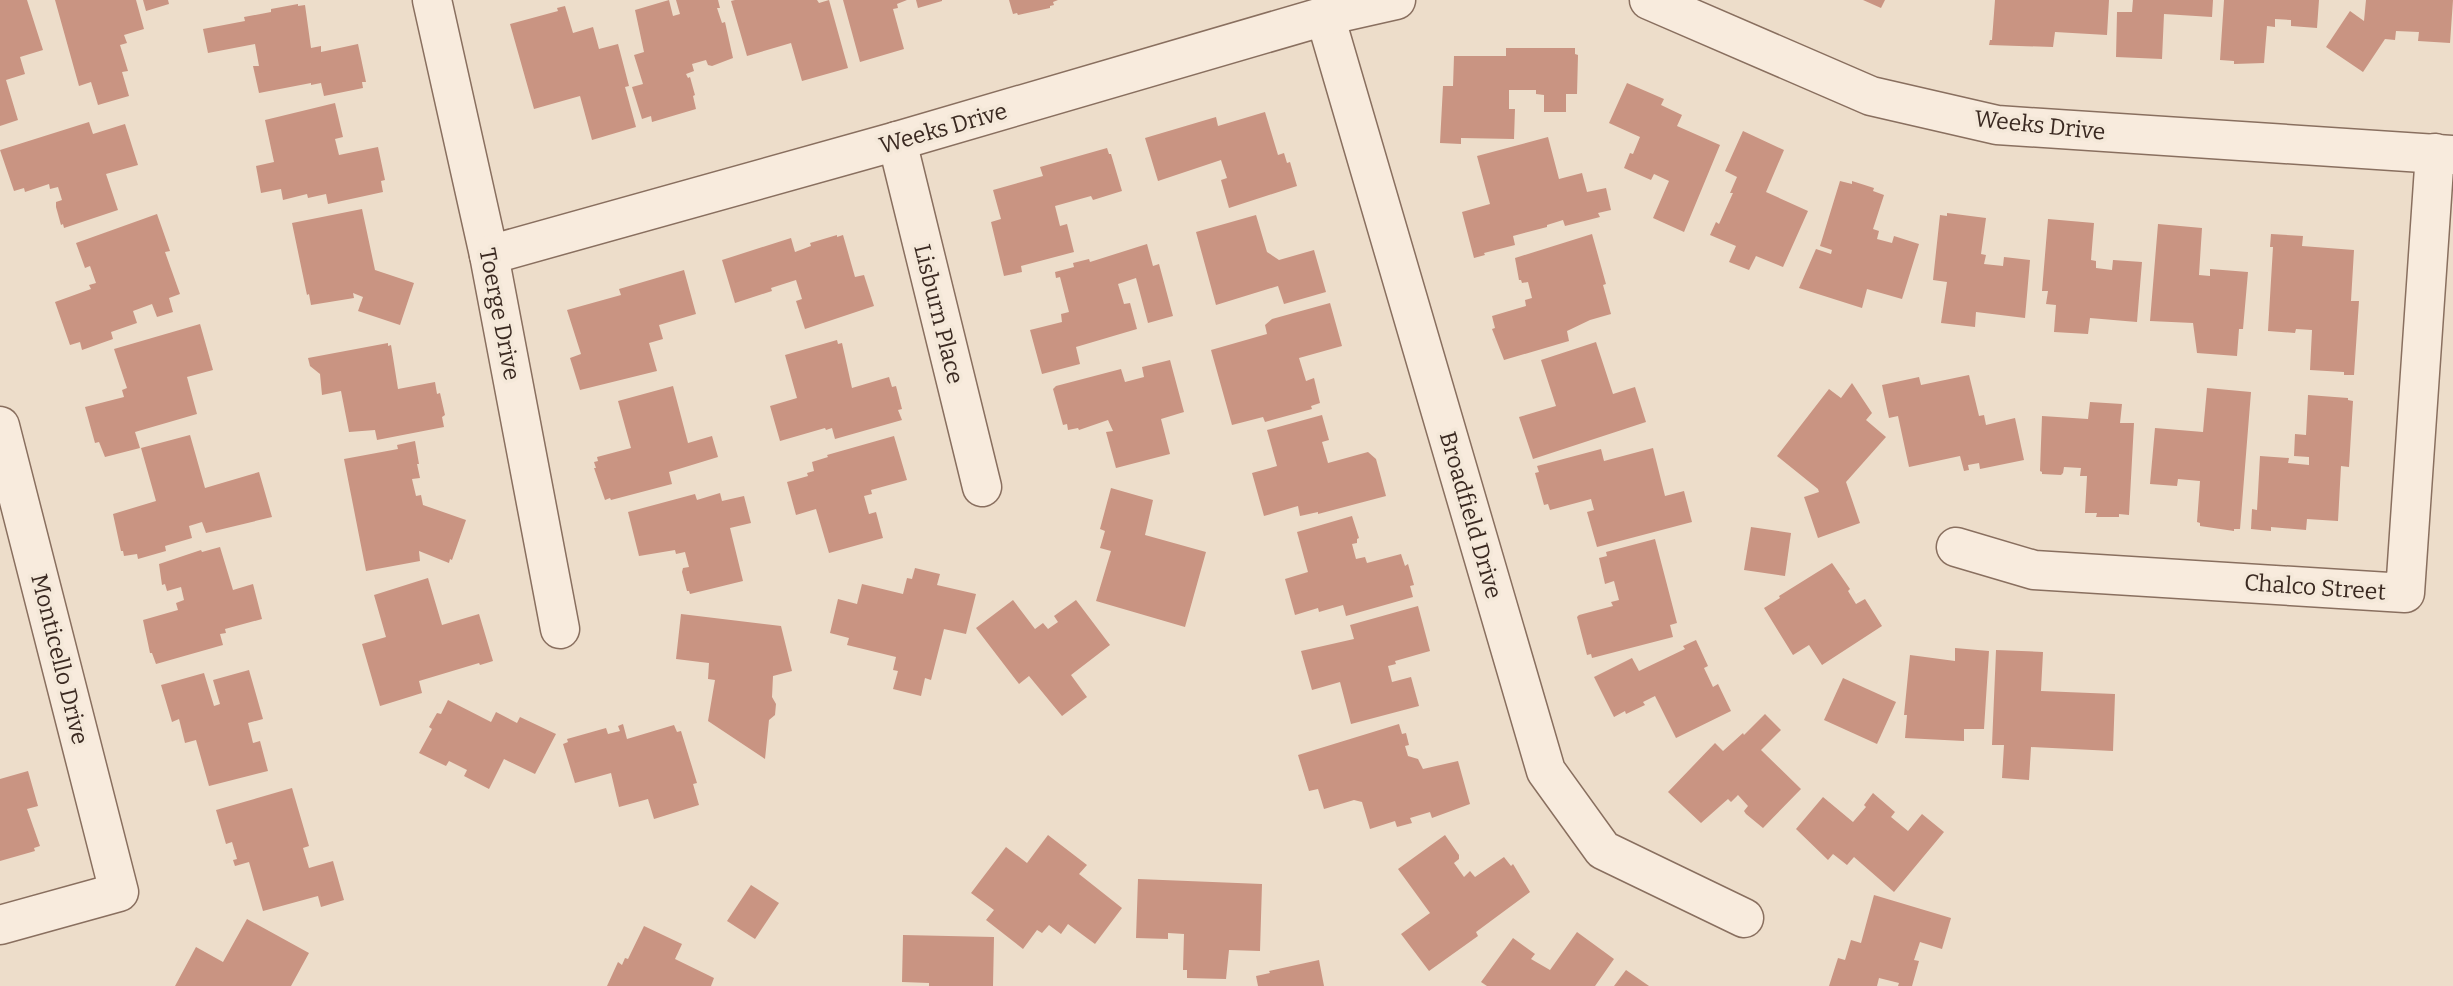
<svg xmlns="http://www.w3.org/2000/svg" width="2453" height="986" viewBox="0 0 2453 986" font-family="Bitter,serif">
<rect width="100%" height="100%" fill="#edddca"/>
<!-- building -->
<g fill="#c99482">
<path d="M0,0H27L43,50L20,57L25,74L6,80L18,120L0,126Z"/>
<path d="M55,0H136L144,29L124,35L127,43L120,45L128,71L122,72L129,96L98,105L91,82L79,86Z"/>
<path d="M143,0H168L169,4L146,11Z"/>
<path d="M669,0L673,16L680,14L676,0H718L720,8H717L722,23L725,22L733,58L712,66L708,65L706,60L692,64L694,71L686,74L688,78L690,77L695,95L693,96L696,109L652,122L651,116L642,119L632,87L643,84L634,55L644,52L635,10Z"/>
<path d="M735,0H817L819,3L829,0L848,68L802,81L791,43L747,56L731,1Z"/>
<path d="M843,0H907L897,4L898,8L893,9L904,49L860,62Z"/>
<path d="M916,0H942V1L918,8Z"/>
<path d="M1009,0H1058L1053,2L1054,5L1050,6V8L1018,15L1017,13L1013,14Z"/>
<path d="M1863,0H1885L1881,8Z"/>
<path d="M1995,0H2109L2107,35L2055,32L2053,47L1989,45L1990,40H1992Z"/>
<path d="M2133,0H2213L2212,17L2164,14L2162,59L2116,57L2117,12H2132Z"/>
<path d="M2224,0H2319L2317,28L2291,26V20L2275,19V27L2267,26L2264,63L2234,64V61L2220,60Z"/>
<path d="M2366,0H2453L2450,43L2418,41L2419,32L2396,31L2395,40L2385,39L2363,72L2326,47L2350,11L2364,21Z"/>
<path d="M298,4V6L305,5L311,48L321,46V52L358,44L366,82H362L363,88L324,96L321,83L311,85V83L259,93L253,66H259L255,44L208,53L203,29L245,21L244,17L271,12V9Z"/>
<path d="M565,6L573,33L593,27L599,49L618,44L629,86L625,87L636,127L592,140L580,96L534,109L510,24L558,11L557,8Z"/>
<path d="M1506,48H1575V54L1578,55L1577,94H1566V112H1544V95L1536,94V90H1509V109H1515L1514,139L1461,138V144L1440,143L1443,86H1453L1454,56H1506Z"/>
<path d="M1627,83L1664,99L1661,105L1682,115L1677,126L1720,145L1684,232L1653,218L1669,181L1654,174L1651,180L1624,168L1630,153L1633,154L1640,137L1609,123Z"/>
<path d="M335,103L343,137L335,139L339,155L378,147L385,180L381,181L383,192L328,204L326,194L308,198L307,194L283,200L281,189L261,193L256,166L274,162L265,120Z"/>
<path d="M1265,112L1278,155L1284,153L1287,163L1290,162L1297,186L1229,208L1221,180L1227,178L1221,160L1158,181L1145,138L1216,117L1218,126Z"/>
<path d="M89,122L93,134L125,124L138,165L106,174L118,210L64,228L63,224L61,225L56,207V202L62,200L58,187L50,189L49,184L25,192L24,188L14,191L0,150Z"/>
<path d="M1743,131L1784,150L1766,192L1808,211L1783,267L1756,256L1749,270L1729,262L1736,246L1710,235L1716,222L1719,224L1733,193H1730L1737,177L1725,171Z"/>
<path d="M1548,137L1559,179L1582,173L1587,192L1606,188L1611,210L1598,213L1600,217L1565,226L1563,220L1547,225V227L1513,236L1515,245L1484,253L1485,255L1474,258L1462,212L1490,204L1477,156Z"/>
<path d="M1107,148L1109,154H1111L1122,191L1093,200L1091,196L1055,206L1060,226L1067,224L1074,252L1021,266L1022,272L1004,276L991,222L1001,219L993,190L1043,176L1040,167Z"/>
<path d="M1840,181L1852,184V181L1874,188L1873,191L1884,195L1873,229L1879,231L1877,239L1892,243L1894,236L1919,244L1902,299L1867,289L1862,308L1799,288L1816,249L1831,254L1832,250L1820,246Z"/>
<path d="M362,209L375,270L414,283L400,325L358,311L363,297L353,293L354,298L311,305L309,294L307,295L292,223Z"/>
<path d="M1947,213L1986,218L1981,254L1986,255L1984,264L2003,266L2004,257L2030,260L2025,318L1976,312L1975,327L1941,323L1947,282L1933,280L1940,215L1947,216Z"/>
<path d="M157,214L170,251L165,252L180,294L169,298L173,312L157,317L152,304L133,311L137,323L111,332L113,339L82,350L80,342L70,345L55,302L91,289L89,285L96,283L90,266L85,268L76,243Z"/>
<path d="M1256,215L1267,252L1279,260L1314,250L1326,292L1284,304L1278,286L1216,305L1196,232Z"/>
<path d="M2048,219L2094,223L2091,260L2096,261V268L2112,270L2113,260L2142,262L2137,322L2090,318L2088,334L2054,332L2056,305L2046,304L2048,291H2042Z"/>
<path d="M2158,224L2202,228L2199,275L2210,276V269L2248,272L2243,329H2239L2237,356L2197,353L2193,323L2150,321Z"/>
<path d="M1592,234L1606,284L1603,285L1611,314L1590,320L1567,331L1569,341L1504,360L1492,329L1495,328L1492,316L1526,306L1525,300L1532,298L1528,282L1522,283L1521,280H1519L1515,258Z"/>
<path d="M2271,234L2303,236L2302,246L2354,250L2351,301H2359L2354,375H2344V372L2310,370L2312,330L2296,329L2295,333L2268,331L2273,247H2270Z"/>
<path d="M837,235V237L843,235L855,277L864,275L874,306L805,329L796,301L802,299L796,280L771,288L772,291L735,303L722,260L791,238L795,252L811,246L810,243Z"/>
<path d="M1147,244L1153,266L1159,264L1173,316L1148,323L1136,278L1118,284L1124,304L1130,303L1137,329L1076,347L1080,364L1042,374L1030,330L1062,322L1061,314L1069,312L1060,277L1056,278L1055,272L1074,267L1073,263L1089,259L1090,262Z"/>
<path d="M684,270L696,314L659,325L663,339L649,343L657,371L580,390L570,358L581,354L567,310L621,295L619,289Z"/>
<path d="M1330,303L1342,346L1299,358L1306,381L1314,378L1320,403L1311,406L1312,409L1265,422L1263,417L1232,425L1211,350L1267,334L1265,325L1272,319Z"/>
<path d="M200,324L213,370L187,377L197,414L135,432L140,448L105,457L99,442L95,443L85,407L124,397L122,390L127,388L114,349Z"/>
<path d="M837,340L838,344L842,343L852,388L889,377L892,387L896,386L902,409L898,410L902,420L835,439L832,428L826,430L825,428L780,441L770,406L797,398L785,355Z"/>
<path d="M1596,342L1613,394L1635,387L1646,422L1533,459L1519,417L1556,406L1541,360Z"/>
<path d="M388,343V346L391,345L398,389L435,382L437,394L440,393L445,415L442,417L444,427L377,440L375,430L349,432L341,391L322,395L320,374L310,366L308,358Z"/>
<path d="M1170,360L1184,412L1161,419L1170,454L1116,468L1106,432L1113,431L1108,420L1079,430L1078,428L1068,430L1067,424L1063,425L1053,389L1056,386L1121,369L1125,382L1144,377L1142,367Z"/>
<path d="M1969,375L1979,416L1984,415L1986,425L2015,418L2024,460L1980,469L1979,463L1968,465L1969,470L1964,471L1960,456L1909,467L1898,416L1889,418L1882,385L1919,377L1921,385Z"/>
<path d="M1852,383L1872,413L1866,420L1886,437L1846,482L1860,523L1818,538L1804,497L1819,492L1818,489L1777,456L1829,389L1841,398Z"/>
<path d="M673,386L688,443L712,436L718,457L669,472L672,484L611,500L610,498L605,500L594,468H596L594,462L598,461L597,457L631,448L618,401Z"/>
<path d="M2207,388L2251,392L2240,529H2234V531L2200,526V523L2197,522L2200,481L2178,479L2177,486L2150,484L2155,428L2203,432Z"/>
<path d="M2308,395L2348,398V400L2353,401L2349,467L2341,466L2338,521L2307,519L2306,530L2271,527V531L2251,529L2252,509L2257,510L2260,456L2289,458L2288,463L2309,465V457L2294,456L2295,434L2306,435Z"/>
<path d="M2090,402L2122,404L2120,423H2134L2129,515L2119,514V517H2096L2097,513H2085L2087,476H2080L2081,468L2064,467L2063,473L2061,475L2042,474V472L2040,471L2042,416L2088,419Z"/>
<path d="M1322,415L1329,440L1322,442L1328,463L1368,452L1376,459L1386,496L1318,514V512L1300,516L1298,506L1264,516L1252,473L1277,466L1267,430Z"/>
<path d="M190,435L205,488L259,472L272,517L206,533L202,522L189,526L192,538L165,546L166,551L138,559L137,554L124,556L123,551H121L113,514L156,501L141,448Z"/>
<path d="M894,436L907,480L871,490L872,494L864,496L869,514L876,512L883,538L829,553L816,509L796,515L787,482L808,476L807,473L814,471L812,462L828,457L827,455Z"/>
<path d="M415,441L419,464H417L420,478L412,479L416,496L421,495L423,505L466,520L452,560L450,559L449,563L419,551L420,561L366,571L344,459L398,449L397,445Z"/>
<path d="M1653,448L1665,496L1684,491L1692,522L1597,547L1587,512L1594,510L1591,499L1550,510L1548,504L1544,505L1535,473L1539,472L1537,466L1601,449L1604,461Z"/>
<path d="M1111,488L1153,500L1145,535L1206,552L1185,627L1096,601L1111,551L1100,548L1105,531L1100,529Z"/>
<path d="M720,493L722,501L744,496L751,523L730,528L743,581L690,594L689,591H687L682,572L683,568L689,567L685,552L676,554L675,550L639,556L628,512L695,494L697,500Z"/>
<path d="M1352,516L1359,538L1357,539V543L1352,544L1356,559L1365,557L1367,563L1401,554L1405,566L1408,564L1414,585L1410,586L1413,597L1346,616L1343,605L1319,612L1318,608L1295,615L1285,579L1308,572L1297,532Z"/>
<path d="M1751,527L1791,533L1785,576L1744,570Z"/>
<path d="M1655,539L1677,623L1670,625L1673,637L1592,658L1591,654L1587,655L1577,617L1579,615L1613,606L1611,602L1619,600L1614,581L1605,584L1599,558L1607,556L1606,552Z"/>
<path d="M220,547L233,590L253,584L262,619L225,629L226,633L220,634L223,645L156,664L152,653H150L143,620L178,610L176,603L184,600L181,587L167,591L165,584L162,585L159,564L201,550L202,552Z"/>
<path d="M1832,563L1850,589L1848,591L1856,604L1865,599L1882,626L1822,665L1809,645L1793,655L1764,608L1780,598L1779,596Z"/>
<path d="M915,568L940,574L937,585L976,594L966,634L944,629L931,680L925,678L921,696L893,689L898,671L893,670L896,657L847,645L849,638L830,633L838,599L857,604L862,584L903,594L907,578L912,579Z"/>
<path d="M428,578L442,625L479,614L493,661L480,665L479,663L419,681L422,693L380,706L362,644L386,637L374,595Z"/>
<path d="M1013,600L1035,629L1043,623L1048,629L1058,622L1054,616L1076,600L1110,645L1071,675L1087,697L1062,716L1029,676L1019,684L976,628Z"/>
<path d="M1418,606L1430,651L1395,661L1396,664L1388,666L1392,682L1411,677L1419,706L1351,724L1340,682L1312,690L1301,651L1354,639L1350,625Z"/>
<path d="M681,614L781,626L792,671L773,676L772,697L776,704L775,715L769,720L765,759L708,721L715,680L708,679L709,663L676,659Z"/>
<path d="M1696,640L1708,666L1704,668L1713,687L1718,684L1731,711L1676,738L1655,696L1643,702L1645,705L1626,714L1625,711L1614,717L1594,677L1632,658L1639,671L1685,649L1683,646Z"/>
<path d="M1955,648L1989,651L1984,729H1964V741L1905,738L1907,715H1904L1910,655L1955,661Z"/>
<path d="M1996,650L2043,652L2041,691L2115,694L2113,751L2031,747L2029,780L2002,778L2004,745H1992Z"/>
<path d="M249,670L263,719L248,723L253,743L260,741L268,771L209,786L196,740L185,743L179,719L172,722L161,685L204,673L214,706L220,704L213,680Z"/>
<path d="M1843,678L1896,702L1877,744L1824,720Z"/>
<path d="M448,700L491,722L496,712L517,723L520,717L556,734L535,774L504,759L489,789L464,776L467,770L449,761L446,766L419,753L432,729L429,727L437,713L441,714Z"/>
<path d="M1765,714L1781,730L1761,750L1801,789L1763,828L1746,814L1744,811L1748,806L1738,795L1731,802L1728,799L1701,823L1668,792L1715,743L1723,751L1743,733L1744,735Z"/>
<path d="M623,724L627,739L674,725L677,732L681,731L697,783L693,784L699,805L654,819L648,799L619,807L611,773L575,783L563,744L568,742L567,739L606,728L608,734L620,731L618,726Z"/>
<path d="M1399,724L1402,734L1406,733L1409,745L1405,746L1408,756L1418,759L1423,769L1458,761L1470,804L1432,818L1430,812L1410,818L1412,823L1397,827L1395,821L1370,829L1362,802L1354,800L1324,809L1318,789L1309,791L1298,755Z"/>
<path d="M28,771L38,806L27,809L40,846L34,848L35,851L0,861V779Z"/>
<path d="M292,788L309,846L303,848L309,868L333,861L344,900L321,907L318,896L263,911L249,862L235,866L233,860L237,859L232,842L226,844L216,810Z"/>
<path d="M1873,793L1895,812L1891,817L1908,831L1922,814L1944,832L1894,892L1854,857L1847,865L1833,854L1828,860L1796,829L1823,797L1853,822L1866,807L1864,805Z"/>
<path d="M1048,835L1087,865L1079,874L1122,908L1095,944L1068,924L1061,934L1049,925L1042,933L1037,930L1023,949L986,920L994,910L971,893L1006,847L1027,863Z"/>
<path d="M1445,835L1459,855V859L1454,863L1464,877L1470,871L1475,877L1504,857L1511,866L1513,864L1530,892L1476,932L1478,936L1429,971L1401,934L1430,913L1398,869Z"/>
<path d="M1138,879L1262,884L1260,951L1229,950L1226,979L1187,978V970H1183L1184,934L1168,933V939L1136,938Z"/>
<path d="M751,885L779,903L755,939L727,921Z"/>
<path d="M1874,895L1951,918L1942,949L1920,942L1914,960L1919,961L1912,986H1898L1899,983L1879,978L1877,986H1829L1838,958L1845,960L1851,940L1861,943Z"/>
<path d="M247,919L309,953L291,986H175L196,947L223,962Z"/>
<path d="M644,926L682,944L675,959L714,978L711,986H607L618,962L622,965L625,958L628,959Z"/>
<path d="M1577,932L1614,959L1595,986H1487L1481,982L1513,938L1535,954L1531,959L1550,970Z"/>
<path d="M903,935L994,937L993,986H929V983L902,982Z"/>
<path d="M1319,960L1324,986H1258L1256,976L1270,973L1269,971Z"/>
<path d="M1626,970L1649,986H1614Z"/>
</g>
<g fill="none" stroke-linecap="round" stroke-linejoin="round">
<!-- minor casing -->
<g stroke="#896f5f" stroke-width="41">
<g id="minor">
<path d="M432,0L489,255L560,629"/>
<path d="M1649,0L1871,96L1997,125L2453,155"/>
<path d="M1325,16L1546,771L1603,850L1744,918"/>
<path d="M897,141L982,487"/>
<path d="M489,255L897,141L1325,16L1396,0"/>
<path d="M0,426L119,892L0,925"/>
<path d="M1956,547L2034,570L2405,593L2435,153"/>
</g>
</g>
<!-- minor -->
<use href="#minor" stroke="#f8ebdd" stroke-width="38"/>
</g>
<g text-anchor="middle" dominant-baseline="central" stroke-width="7" stroke-linejoin="round" paint-order="stroke">
<!-- street labels -->
<g font-size="23" fill="#3a2921" stroke="#f4e8d9">
<text transform="translate(2040 125) rotate(6)">Weeks Drive</text>
<text transform="translate(943 128) rotate(-16)">Weeks Drive</text>
<text transform="translate(500 314) rotate(79)">Toerge Drive</text>
<text transform="translate(939 314) rotate(76)">Lisburn Place</text>
<text transform="translate(1471 515) rotate(74)">Broadfield Drive</text>
<text transform="translate(2315 587) rotate(4)">Chalco Street</text>
<text transform="translate(60 659) rotate(76)">Monticello Drive</text>
</g>
</g>
</svg>
